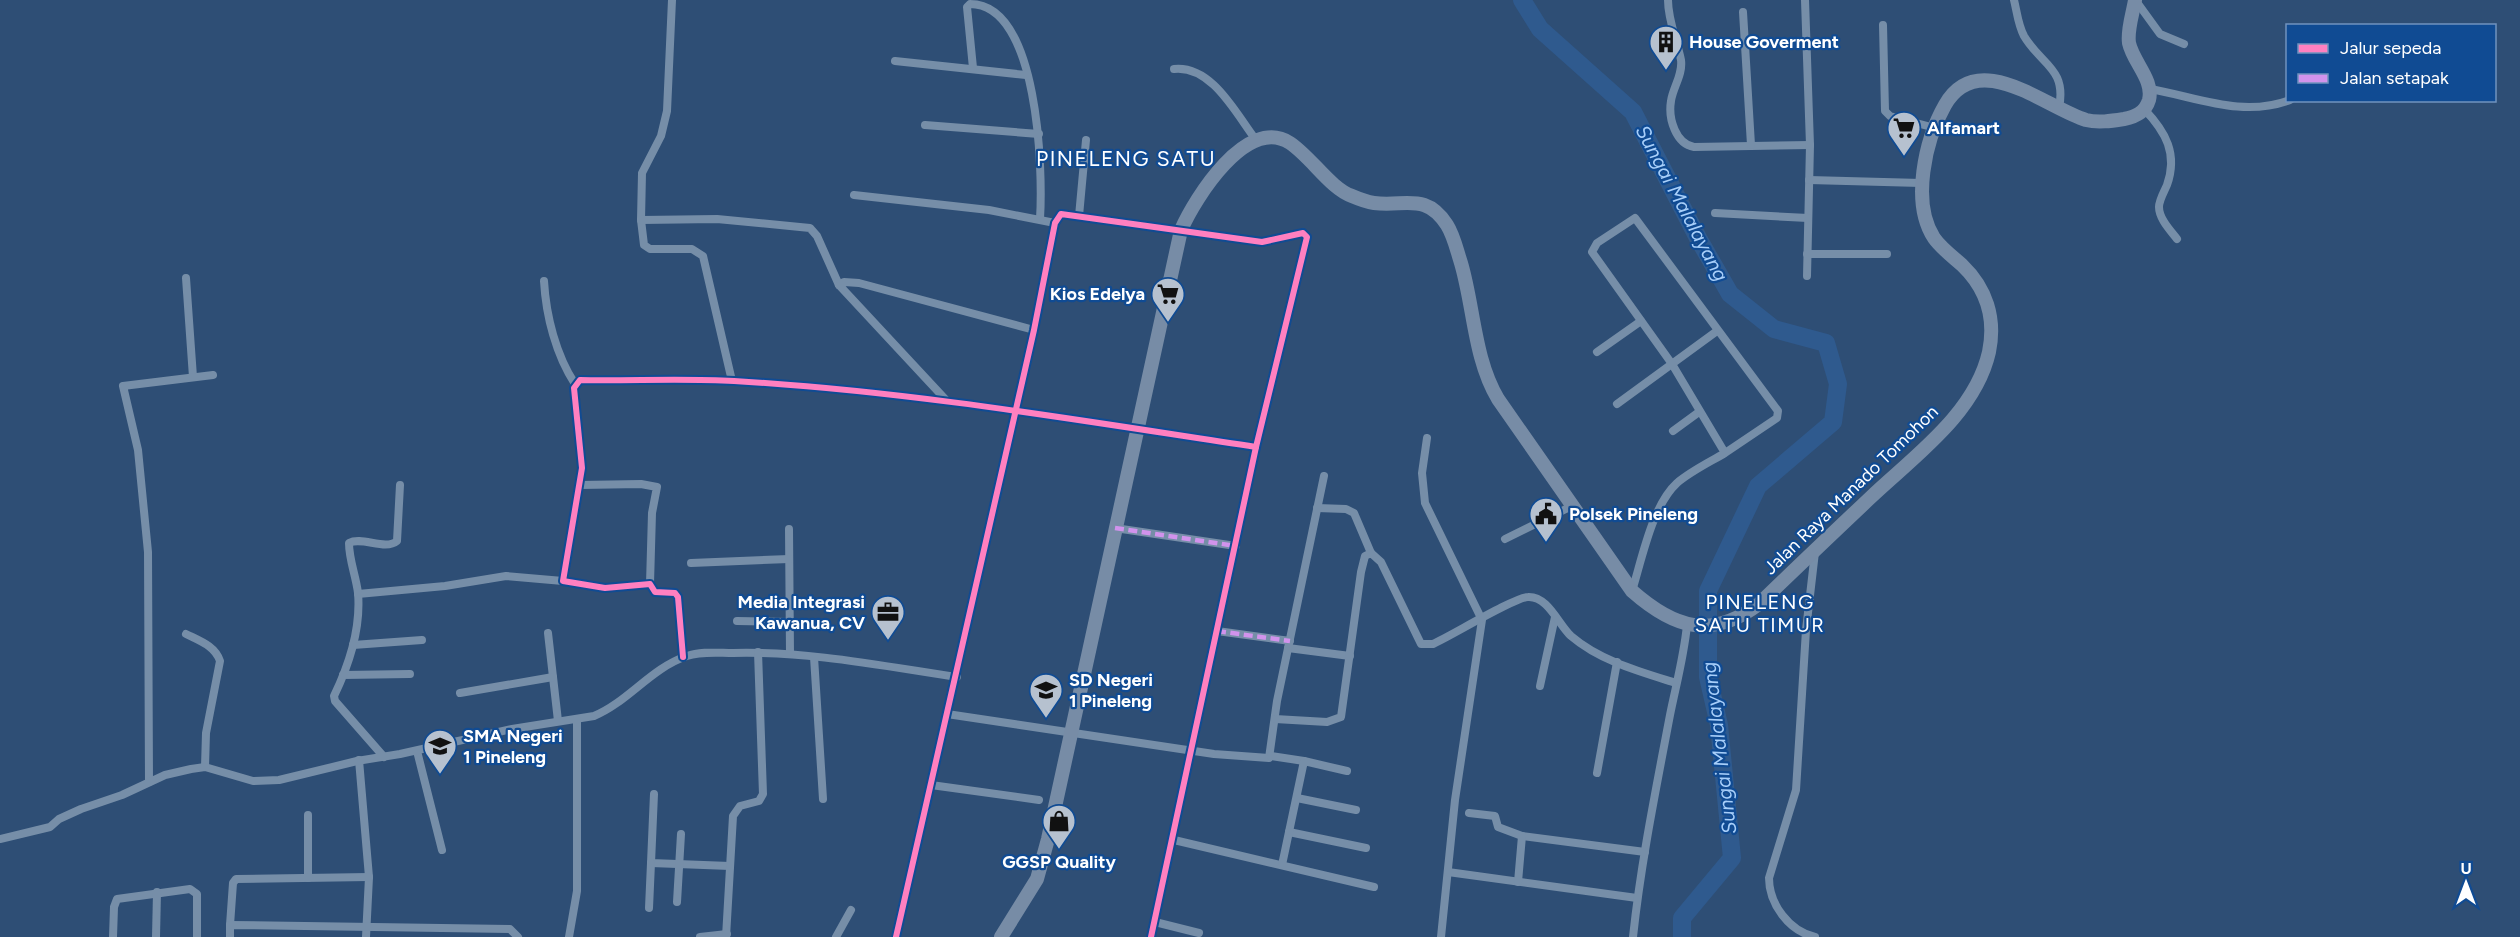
<svg xmlns="http://www.w3.org/2000/svg" width="2520" height="937" viewBox="0 0 2520 937" font-family="Figtree,sans-serif">
<rect width="100%" height="100%" fill="#2e4e75"/>
<g fill="none" stroke-linecap="round" stroke-linejoin="round">
<!-- river -->
<path stroke="#2f5a8e" stroke-width="18" d="M1522,0L1540,29L1633,112L1698,238L1730,294L1774,329L1826,343L1838,384L1833,422L1758,486L1708,591V677L1719,725L1732,858L1682,918V937"/>
<!-- minor -->
<g stroke="#768ea8" stroke-width="8">
<path d="M672,0L667,111L661,136L642,173L641,220L644,245L650,249H692L703,256L732,381"/>
<path d="M1668,0C1668,21 1677,40 1681,60C1683,75 1673,87 1671,101C1668,119 1676,144 1694,147L1810,145"/>
<path d="M1805,0L1810,145L1807,276"/>
<path d="M2014,0C2017,12 2018,25 2024,36C2041,65 2067,68 2059,108"/>
<path d="M2136,1L2160,34L2184,44"/>
<path d="M1743,12L1751,145"/>
<path d="M1883,25L1885,111L1890,116L1935,128"/>
<path d="M895,61L1026,75"/>
<path d="M973,68L967,7L970,4C1039,4 1043,171 1040,219"/>
<path d="M1174,69C1212,65 1236,114 1256,140"/>
<path d="M2150,89C2197,97 2242,118 2290,100"/>
<path d="M2144,109C2166,132 2178,154 2167,185C2164,192 2159,200 2159,207C2159,219 2171,231 2177,239"/>
<path d="M925,125L1039,134"/>
<path d="M1809,180L1921,183"/>
<path d="M854,195L989,210L1055,223"/>
<path d="M1715,213L1808,218"/>
<path d="M1079,216L1086,140"/>
<path d="M641,220L717,219L810,228L817,236L839,285"/>
<path d="M1807,254H1887"/>
<path d="M186,278L193,377"/>
<path d="M544,281C546,316 556,355 575,384"/>
<path d="M1597,352L1641,321"/>
<path d="M946,400L839,285L844,282L859,283L1034,330"/>
<path d="M1617,404L1717,331"/>
<path d="M1673,431L1699,412"/>
<path d="M1427,438L1422,473L1425,503L1482,620L1455,800L1441,937"/>
<path d="M580,485L641,484L657,487L652,513L650,584"/>
<path d="M1317,508L1346,509L1354,513L1371,553"/>
<path d="M1115,528L1236,546"/>
<path d="M789,529L790,654"/>
<path d="M1505,539L1572,506"/>
<path d="M1815,552L1806,630L1796,790L1769,878C1769,904 1789,931 1815,937"/>
<path d="M691,563L789,559"/>
<path d="M1632,591C1642,559 1652,506 1677,483C1691,471 1710,462 1725,453L1672,364L1592,252L1597,243L1635,218L1778,411L1777,418L1725,453"/>
<path d="M358,594L445,586L506,576L563,581"/>
<path d="M737,621L789,622"/>
<path d="M1217,631L1290,641"/>
<path d="M548,633L558,721"/>
<path d="M186,634C200,641 215,646 220,661L206,733L205,767"/>
<path d="M353,645L422,640"/>
<path d="M1288,648L1350,656"/>
<path d="M683,657L678,597L675,593L655,592L650,584L605,588L563,581L582,468L574,388L580,380C631,381 683,378 734,381C909,391 1083,421 1256,447"/>
<path d="M814,657L823,799"/>
<path d="M343,675L410,674"/>
<path d="M1540,686L1555,617"/>
<path d="M460,693L553,677"/>
<path d="M947,714L1214,754L1269,758L1277,701L1324,476"/>
<path d="M1275,719L1327,722L1341,717L1361,572L1365,556L1371,553L1381,562L1421,644H1433C1451,636 1515,597 1528,597C1548,596 1558,624 1571,636C1600,661 1641,672 1676,683"/>
<path d="M417,751L442,850"/>
<path d="M1271,756L1304,761"/>
<path d="M384,757L335,701L334,696C349,665 361,628 358,593C356,576 349,560 349,543C362,536 385,551 397,541L400,485"/>
<path d="M359,760L369,877L366,937"/>
<path d="M1597,773L1617,662"/>
<path d="M149,782L148,552L138,450L123,386L213,375"/>
<path d="M931,785L1039,800"/>
<path d="M654,794L651,863L730,866"/>
<path d="M1297,798L1356,810"/>
<path d="M1469,813L1495,816L1498,827L1522,836L1645,852"/>
<path d="M308,815V878"/>
<path d="M1289,832L1366,848"/>
<path d="M0,839L50,827L59,819L81,809L122,795L165,775L191,769L205,767L253,781L279,780L357,761L400,754L512,729L594,716C628,702 651,668 687,656C701,651 718,653 733,653C808,651 883,666 957,677"/>
<path d="M1174,840L1374,887"/>
<path d="M1282,865L1304,761L1347,771"/>
<path d="M1448,872L1637,898"/>
<path d="M1518,882L1522,836"/>
<path d="M677,902L681,834"/>
<path d="M649,908L651,863"/>
<path d="M1155,922L1199,933"/>
<path d="M230,925L233,883L236,879L369,877"/>
<path d="M113,937L114,907L117,899L190,889L197,894V937"/>
<path d="M156,937L157,892"/>
<path d="M230,937V925L510,929L518,937"/>
<path d="M569,937L577,891V719"/>
<path d="M700,937L727,934"/>
<path d="M726,937L733,816L740,806L759,801L763,794L758,652"/>
<path d="M836,937L851,910"/>
<path d="M896,937L1034,330L1055,223L1061,214L1262,242L1303,233L1307,237L1256,447L1151,937"/>
<path d="M1633,937C1641,862 1656,789 1670,715C1676,685 1684,656 1687,625"/>
</g>
<!-- trunk -->
<path stroke="#778ca6" stroke-width="14" d="M1001,937L1037,879L1048,839L1181,230C1195,198 1247,115 1290,143C1311,157 1331,189 1352,196C1359,199 1367,202 1374,203C1405,207 1426,192 1447,225C1454,236 1457,251 1461,263C1474,307 1474,359 1498,399L1632,591C1674,628 1711,640 1759,604C1796,568 1833,533 1870,498C1913,457 1975,414 1989,352C1996,318 1986,288 1962,265C1953,257 1941,248 1934,238C1911,203 1925,140 1945,105C1978,47 2046,108 2086,120C2098,123 2111,121 2124,119C2135,117 2145,113 2149,100C2154,80 2133,62 2129,43C2127,30 2133,13 2135,0"/>
<!-- quiet -->
<g stroke="#d193ec" stroke-width="4.5" stroke-dasharray="9 4.5" stroke-linecap="butt">
<path d="M1115,528L1236,546"/>
<path d="M1217,631L1290,641"/>
</g>
<!-- cycleway casing -->
<g stroke="#104b93" stroke-width="10">
<g id="cycleway">
<path d="M683,657L678,597L675,593L655,592L650,584L605,588L563,581L582,468L574,388L580,380C631,381 683,378 734,381C909,391 1083,421 1256,447"/>
<path d="M896,937L1034,330L1055,223L1061,214L1262,242L1303,233L1307,237L1256,447L1151,937"/>
</g>
</g>
<!-- cycleway -->
<use href="#cycleway" stroke="#ff80c0" stroke-width="6"/>
</g>
<!-- icons -->
<defs>
<g id="building-pin" transform="scale(1.725)"><path d="M0 17L-7.5 6A9.5 9.5 0 1 1 7.5 6Z" fill="#b6c1cf" stroke="#104b93"/><path d="M-4-6H4V6H1V3H-1V6H-4ZM-2.5-4.3h1.7v1.8h-1.7ZM.8-4.3h1.7v1.8H.8ZM-2.5-1h1.7V.8h-1.7ZM.8-1h1.7V.8H.8Z" fill="#111"/></g>
<g id="supermarket-pin" transform="scale(1.725)"><path d="M0 17L-7.5 6A9.5 9.5 0 1 1 7.5 6Z" fill="#b6c1cf" stroke="#104b93"/><path d="M-6-5.5h2.5l.6 2H6L4.5 2H-2.5L-4.4-4H-6ZM-1.5 3.2a1.3 1.3 0 1 0 .1 0ZM3 3.2a1.3 1.3 0 1 0 .1 0Z" fill="#111"/></g>
<g id="civic-pin" transform="scale(1.725)"><path d="M0 17L-7.5 6A9.5 9.5 0 1 1 7.5 6Z" fill="#b6c1cf" stroke="#104b93"/><path d="M-.6-6.5H3V-4.5H.6V-3L4-1V1h2V6H-6V1h2V-1L-.6-3ZM-1.2 2.5V6h2.4V2.5Z" fill="#111"/></g>
<g id="office-pin" transform="scale(1.725)"><path d="M0 17L-7.5 6A9.5 9.5 0 1 1 7.5 6Z" fill="#b6c1cf" stroke="#104b93"/><path d="M-6-3h4V-5.5h4V-3h4V5H-6ZM-1-4.5V-3h2v-1.5ZM-6 0V1H6V0Z" fill="#111"/></g>
<g id="school-pin" transform="scale(1.725)"><path d="M0 17L-7.5 6A9.5 9.5 0 1 1 7.5 6Z" fill="#b6c1cf" stroke="#104b93"/><path d="M0-5L7-2L0 1L-7-2ZM-4 1L0 2.5L4 1V4Q0 6-4 4Z" fill="#111"/></g>
<g id="shop-pin" transform="scale(1.725)"><path d="M0 17L-7.5 6A9.5 9.5 0 1 1 7.5 6Z" fill="#b6c1cf" stroke="#104b93"/><path d="M-5-2.5h2.3a2.7 3.5 0 0 1 5.4 0H5L5.5 6h-11ZM-1.5-2.5h3a1.5 2.3 0 0 0-3 0Z" fill="#111"/></g>
</defs>
<g fill-rule="evenodd">
<use href="#building-pin" x="1666" y="42"/>
<use href="#supermarket-pin" x="1904" y="128"/>
<use href="#supermarket-pin" x="1168" y="294"/>
<use href="#civic-pin" x="1546" y="514"/>
<use href="#office-pin" x="888" y="612"/>
<use href="#school-pin" x="1046" y="690"/>
<use href="#school-pin" x="440" y="746"/>
<use href="#shop-pin" x="1059" y="821"/>
</g>
<g text-anchor="middle" dominant-baseline="central" stroke-width="4.5" stroke-linejoin="round" paint-order="stroke">
<!-- poi labels -->
<g font-size="18" font-weight="bold" fill="#fff" stroke="#104b93" text-anchor="start">
<text x="1689" y="42">House Goverment</text>
<text x="1927" y="128">Alfamart</text>
<text x="1145" y="294" text-anchor="end">Kios Edelya</text>
<text x="1569" y="514">Polsek Pineleng</text>
<text x="865" y="602" text-anchor="end">Media Integrasi<tspan x="865" dy="21">Kawanua, CV</tspan></text>
<text x="1069" y="680">SD Negeri<tspan x="1069" dy="21">1 Pineleng</tspan></text>
<text x="463" y="736">SMA Negeri<tspan x="463" dy="21">1 Pineleng</tspan></text>
<text x="1059" y="862" text-anchor="middle">GGSP Quality</text>
</g>
<!-- street labels -->
<g font-size="18" fill="#fff" stroke="#104b93">
<text transform="translate(1851 490) rotate(-44)">Jalan Raya Manado Tomohon</text>
</g>
<!-- water labels -->
<g font-size="20" font-style="italic" fill="#a8cffa" stroke="#104b93">
<text transform="translate(1682 203) rotate(62)">Sungai Malalayang</text>
<text transform="translate(1719 748) rotate(-97)">Sungai Malalayang</text>
</g>
<!-- neighbourhood labels -->
<g font-size="20" letter-spacing="1.5" fill="#fff" stroke="#104b93">
<text x="1760" y="602">PINELENG<tspan x="1760" dy="23">SATU TIMUR</tspan></text>
</g>
<!-- quarter labels -->
<g font-size="21" letter-spacing="1.5" fill="#fff" stroke="#104b93">
<text x="1126" y="158">PINELENG SATU</text>
</g>
</g>
<!-- legend -->
<rect x="2286" y="24" width="210" height="78" fill="#104b93" stroke="#7093be" stroke-width="1.5"/>
<rect x="2298" y="44" width="30" height="9" fill="#ff80c0" stroke="#7093be" stroke-width="1.5"/>
<text x="2340" y="54" font-size="18" fill="#ffffff">Jalur sepeda</text>
<rect x="2298" y="74" width="30" height="9" fill="#d193ec" stroke="#7093be" stroke-width="1.5"/>
<text x="2340" y="84" font-size="18" fill="#ffffff">Jalan setapak</text>
<!-- north arrow -->
<g transform="translate(2466 883)" stroke="#104b93" stroke-width="4.5" paint-order="stroke">
<path d="M0-4.5L10 22L0 15L-10 22Z" fill="#ffffff"/>
<text y="-9" font-size="16" font-weight="bold" text-anchor="middle" fill="#ffffff">U</text>
</g>
</svg>
